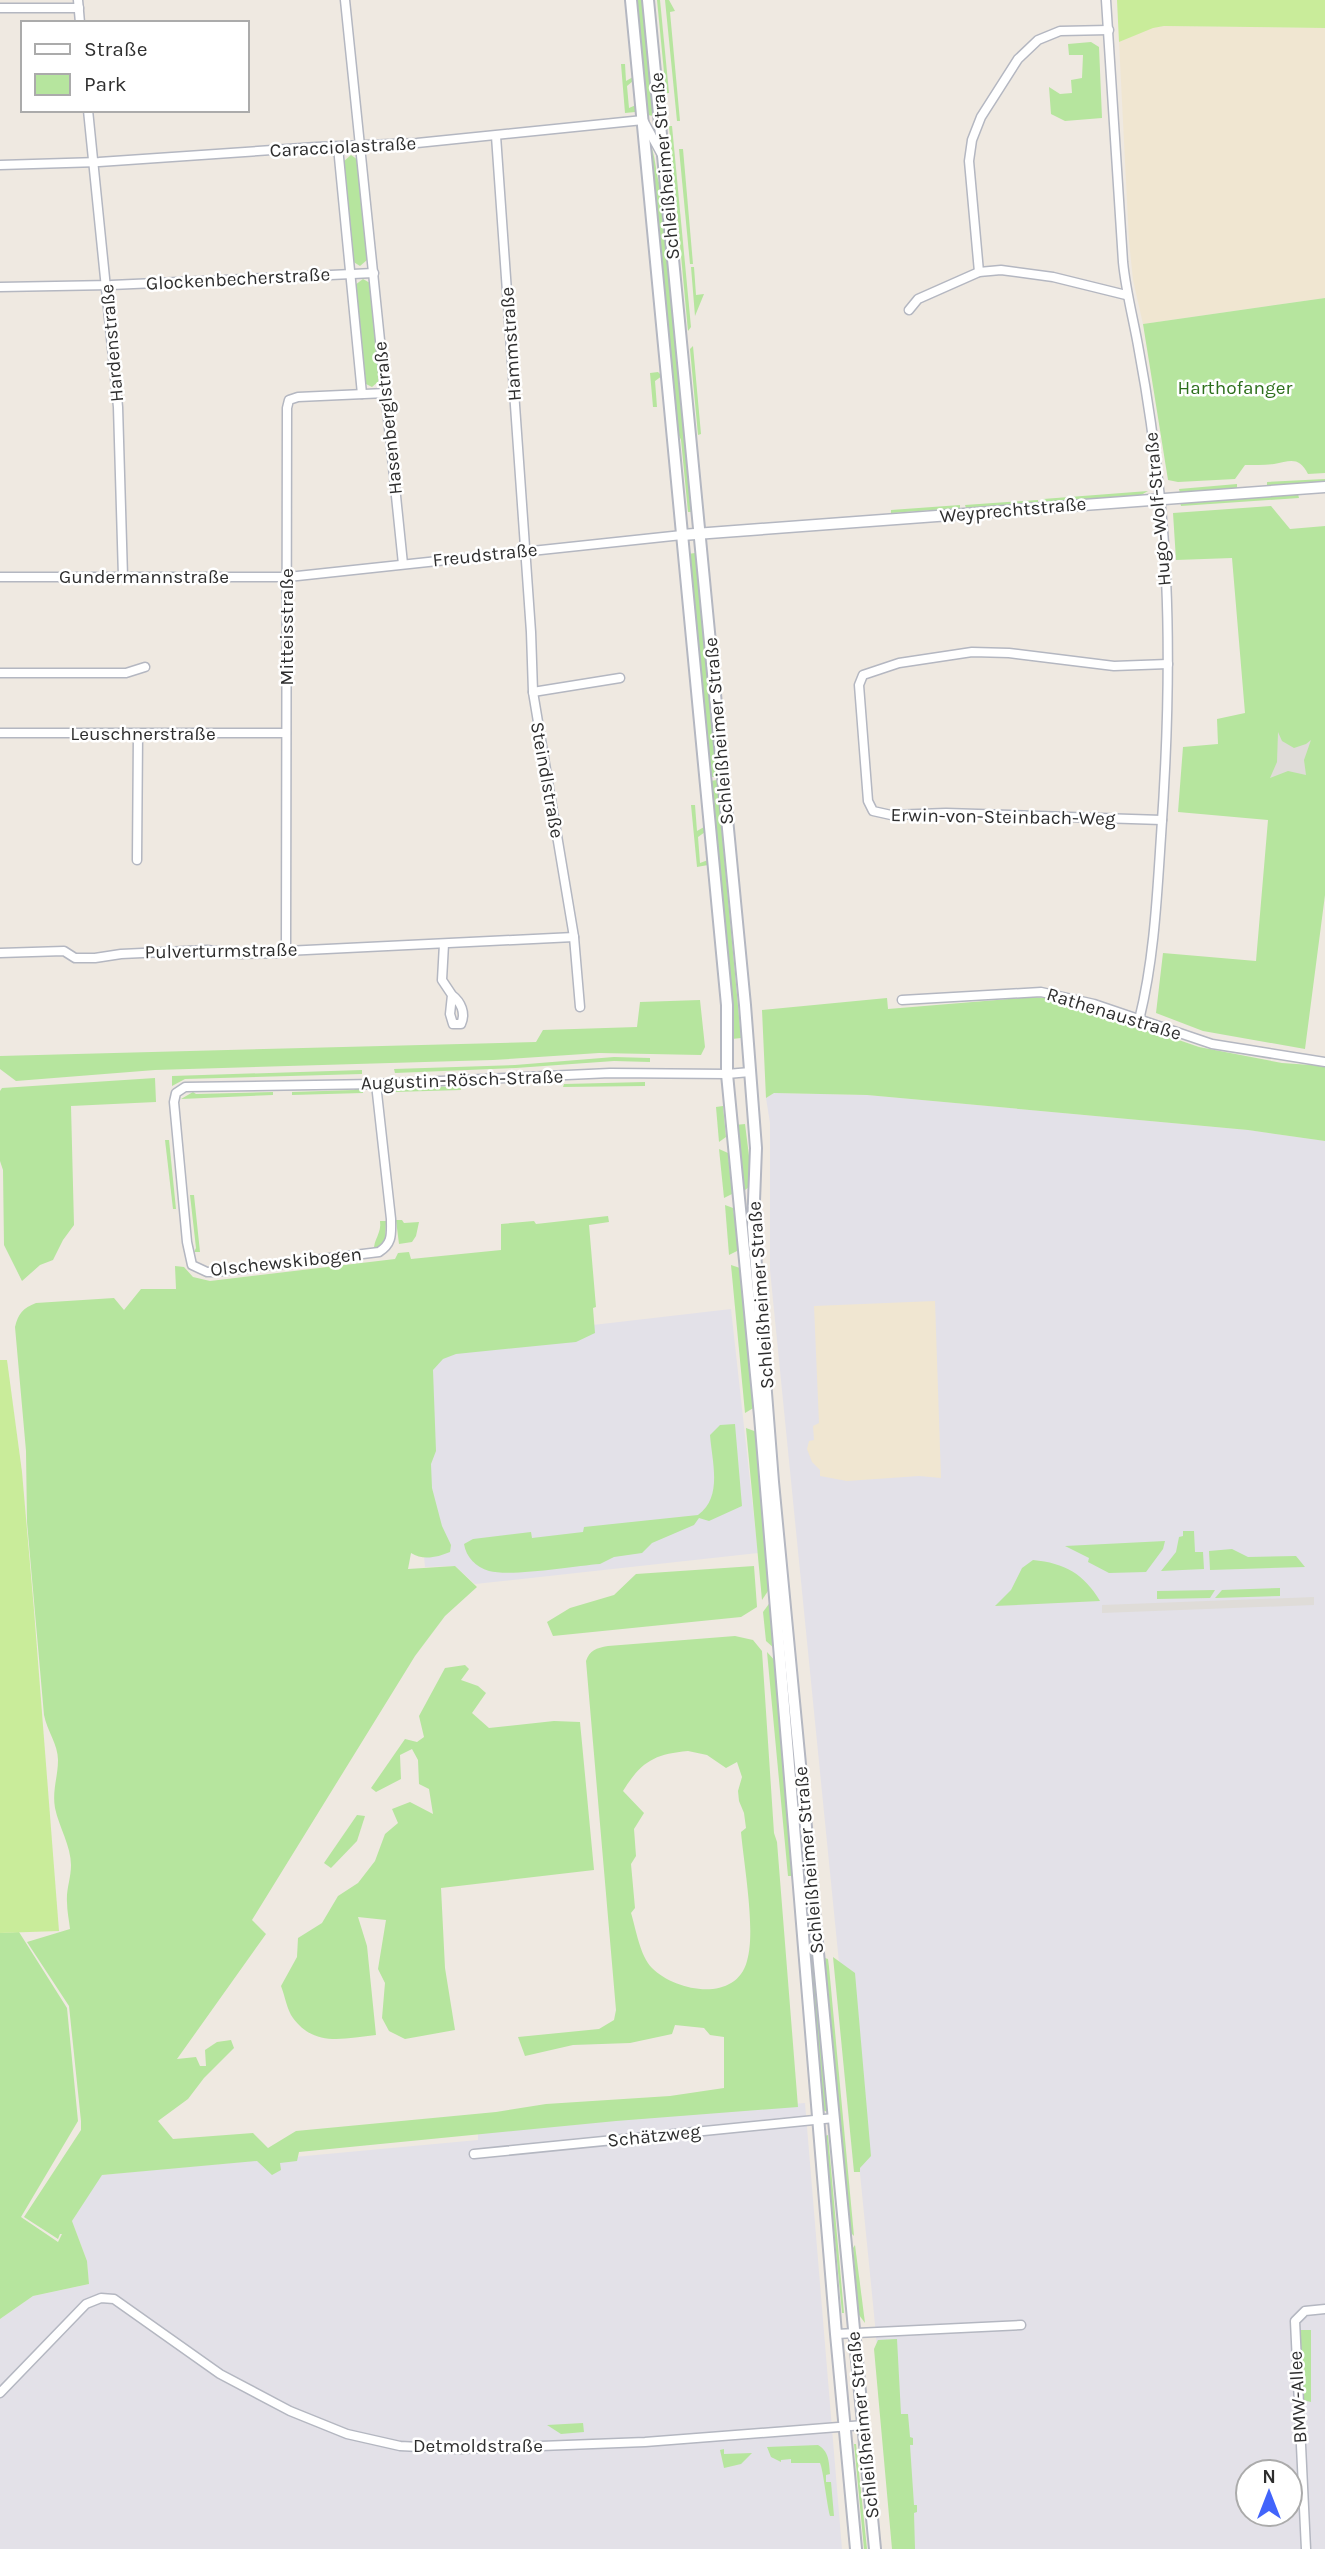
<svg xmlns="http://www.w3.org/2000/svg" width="1325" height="2549" viewBox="0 0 1325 2549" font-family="Karla,sans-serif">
<rect width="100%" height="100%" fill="#efe9e1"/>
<!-- industrial -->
<g fill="#e3e1e8" fill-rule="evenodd">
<path d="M774,1093L867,1095L1248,1130L1325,1141V2549H895L874,2314L770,1270V1123L766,1098ZM1248,2472H1290V2514H1248Z"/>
<path d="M397,1266L593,1325L731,1309L758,1553L475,1584L455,1566L425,1567Z"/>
<path d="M805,2103L842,2549H0V2319L33,2296L89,2284L87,2261L72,2221L101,2175L478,2140V2131Z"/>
</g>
<!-- education -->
<g fill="#f0e6d1">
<path d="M1164,26L1325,28V298L1143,324L1133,280L1129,241L1119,42L1153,27Z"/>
<path d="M935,1301L941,1478L919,1476L847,1481L820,1476V1470L812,1462L807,1449L809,1441L814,1440L813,1426L819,1423L814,1306Z"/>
</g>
<!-- green -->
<g fill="#b6e59e" fill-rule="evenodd">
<path d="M636,0H643L654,116L647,115Z"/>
<path d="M657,0H660L669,93H666Z"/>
<path d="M665,0H669L675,11L670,12L680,121H677Z"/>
<path d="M1091,42L1099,47L1102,118L1065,121L1051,114L1049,87L1060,94L1072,93L1071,80L1082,78L1083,55H1069L1068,44Z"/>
<path d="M621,64H625L626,81L633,77V81L627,86L629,108L636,105L635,112L625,113Z"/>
<path d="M669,126H672L691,327L688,331Z"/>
<path d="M649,142C656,154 655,172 660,186L691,512H688L681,440L677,431Z"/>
<path d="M679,149H683L693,264H690Z"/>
<path d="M351,155L358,160L367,260L360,266L352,261L343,162Z"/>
<path d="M691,267H694L696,295L704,294L695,316Z"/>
<path d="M363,279L370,283L379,381L372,387L364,383L355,285Z"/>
<path d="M1325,298V473L1308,474C1299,456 1290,461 1274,464C1265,465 1254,465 1245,465L1235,479L1178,482L1168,480L1143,324Z"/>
<path d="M693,346L701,434L698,435L690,349Z"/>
<path d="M658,372L662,376L655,381L657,407H653L650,373Z"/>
<path d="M1325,479V482L1267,486V482Z"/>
<path d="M1237,484V488L1180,493L1179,489Z"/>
<path d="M1148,491L1141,495L1043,502V499Z"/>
<path d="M1298,494L1299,498L1181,506L1180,502Z"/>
<path d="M1038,500V502L966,508L965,505Z"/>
<path d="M960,505V508L891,513V510Z"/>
<path d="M1271,506L1290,529L1325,526V895L1305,1049L1203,1031L1156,1013L1163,953L1256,961L1268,820L1178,812L1183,747L1218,744L1217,719L1245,713L1232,558L1176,560L1173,513Z"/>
<path d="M695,553L717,777H710L688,554Z"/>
<path d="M717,780L741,1038L732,1039L710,781Z"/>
<path d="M691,805H695L697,831L704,827L705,832L698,837L700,863L708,860V865L697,867Z"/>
<path d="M1032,997L1056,999L1080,1006L1199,1047L1282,1063L1325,1066V1141L1248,1130L867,1095L774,1093L766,1098L762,1010L887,998L888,1009Z"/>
<path d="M700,1000L705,1047L701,1055L599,1053L493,1060L155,1070L16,1081L0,1069V1056L536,1042L543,1030L637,1027L640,1002Z"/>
<path d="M614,1057L650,1058V1062L614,1061L516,1068L395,1073L394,1069L515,1065Z"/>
<path d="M362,1070V1074L185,1079L172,1086V1076Z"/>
<path d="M155,1078L156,1102L71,1106L74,1225L63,1240L53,1260L40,1265L22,1281L4,1245L3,1170L0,1161V1091L2,1088Z"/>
<path d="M645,1082V1086L563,1087L564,1084Z"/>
<path d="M400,1085L402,1088L461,1086V1090L394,1092V1086Z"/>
<path d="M357,1087L363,1088V1093L292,1095V1092L354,1090Z"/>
<path d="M193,1092L196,1094L273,1092V1095L181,1099Z"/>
<path d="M723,1106L726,1137L719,1142L716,1107Z"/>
<path d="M745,1124L750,1164L749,1187L745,1190L735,1125Z"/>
<path d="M165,1140H169L176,1209H173Z"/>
<path d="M719,1149L728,1153L732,1194L724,1198Z"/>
<path d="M190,1195H194L200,1252H194L196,1248Z"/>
<path d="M725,1205L733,1208L739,1250L729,1255Z"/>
<path d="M608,1216L609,1222L589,1225L596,1307L593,1308L595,1333L576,1342L456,1354L443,1359L433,1370L436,1451L431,1464L432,1488L442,1526L451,1545L450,1552C438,1557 423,1561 411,1553L408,1569L455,1566L477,1587L445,1616L415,1656L252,1920L266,1934L177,2059L196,2057L200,2066H206L205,2050L217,2042L231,2040L234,2048L204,2078L188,2099L158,2121L173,2139L253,2133L268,2148L296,2131L496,2112L546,2104L670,2096L724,2088V2037L710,2035L704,2028L675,2025L672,2034L630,2043L573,2045L525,2056L518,2037L599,2029L614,2020L616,2010L586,1661C590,1650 596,1648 608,1646L735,1636L753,1640L762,1651L774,1833L777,1842L798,2107L616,2121L299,2152L297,2161L280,2163L281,2170L272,2175L257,2161L102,2175L72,2221L87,2261L89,2284L33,2296L0,2319V1933L19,1932L67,2008L78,2121L21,2217L58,2242L62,2234H60L58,2239L24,2217L81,2130V2121L69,2006L27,1942L70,1929C69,1920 67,1911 67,1902C66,1890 71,1878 71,1865C71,1846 59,1827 55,1808C52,1790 58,1777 58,1760C58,1744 47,1731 44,1715L27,1522L26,1451L15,1327C18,1314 23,1308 36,1303L114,1298L124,1310L141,1289H176L175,1266L184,1267L193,1277L210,1281L395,1259L398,1253L409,1252L411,1259L501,1250V1224L534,1221L536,1224ZM688,1751L707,1755L726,1768L737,1762L742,1777L738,1791L739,1801L744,1813L746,1828L741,1832C744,1866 756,1931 747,1961C736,2003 676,1992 652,1968C640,1956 636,1929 631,1913L635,1908L631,1864L636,1856L634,1829L644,1813L623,1791C641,1762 654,1754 688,1751Z"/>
<path d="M396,1220H402L404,1223L419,1222L416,1236L412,1242L399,1244Z"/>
<path d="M380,1221H386L385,1244L374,1251C373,1240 382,1233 380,1221Z"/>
<path d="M731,1265L740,1268L755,1407L745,1413Z"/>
<path d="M735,1424L742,1506L709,1521L699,1518L694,1525L652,1543L642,1553L614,1557L600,1564C573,1566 512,1577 489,1571C476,1567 466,1557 464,1544L473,1539L531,1532L532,1538L583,1532L584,1527L698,1515C723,1497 712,1462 710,1435L720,1425Z"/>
<path d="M746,1428L757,1432L770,1588L762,1600Z"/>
<path d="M1183,1531H1194L1195,1552H1203L1204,1569L1161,1571L1176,1552L1179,1537L1183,1536Z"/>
<path d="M1165,1541L1163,1549L1146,1572L1109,1573L1088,1562L1089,1558L1065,1546Z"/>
<path d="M1232,1549L1248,1557L1296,1556L1305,1567L1210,1570L1209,1551Z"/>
<path d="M1033,1560C1065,1563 1084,1574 1100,1601L995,1606L1011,1590L1022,1568Z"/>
<path d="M754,1566L757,1607L741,1617L553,1636L547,1622L570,1608L614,1595L636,1574Z"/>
<path d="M1280,1588V1596L1215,1598L1222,1590Z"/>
<path d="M1215,1590L1210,1598L1157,1599V1591Z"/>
<path d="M771,1601L775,1649L766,1641L763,1612Z"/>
<path d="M767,1652L777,1663L781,1695V1747L792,1876H788Z"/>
<path d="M465,1665L469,1669L461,1680L478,1686L486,1693L472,1713L489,1728L554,1721L580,1722L594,1870L441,1888L445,1968L455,2030L405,2039L389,2031L382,2018L385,1983L378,1969L386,1920L358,1917L367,1946L376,2035C345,2038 315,2048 293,2018C287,2010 285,1996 281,1986L297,1957L298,1938L322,1923L338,1896L358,1883L375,1861L385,1834L398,1823L392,1809L410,1802L433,1814L429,1789L419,1784L418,1760L412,1749L400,1755L401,1779L376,1792L371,1788L405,1739L417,1742L424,1737L419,1716L445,1668Z"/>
<path d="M357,1815L365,1816L357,1841L331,1868L324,1863Z"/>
<path d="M802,1885H805L810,1944L816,1973L828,2112L822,2110Z"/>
<path d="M833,1957L855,1973L871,2156L860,2168V2172H854Z"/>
<path d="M825,1958L828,1959L829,1967L854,2236L851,2233Z"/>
<path d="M828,2135L844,2313H842L825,2136Z"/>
<path d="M855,2245L865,2323L859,2315L853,2248Z"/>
<path d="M1300,2330H1311V2402L1303,2400Z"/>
<path d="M897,2339L901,2414H908L910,2437L913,2438V2445H910L914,2505H917V2512L914,2513L915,2549H892L874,2349L878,2340Z"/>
<path d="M583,2423L584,2432L561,2434L547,2425Z"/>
<path d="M854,2444H856L867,2549H864Z"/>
<path d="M818,2445C829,2451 829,2462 830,2474L826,2475V2482H831L834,2516H830C827,2505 823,2469 820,2463H791V2459L781,2460V2462L771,2457L767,2447Z"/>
<path d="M724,2449V2454L752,2453L741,2464L724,2468L720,2450Z"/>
</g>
<!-- pitch -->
<g fill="#c9ec9a">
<path d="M1117,0H1325V28L1164,26L1153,28L1119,42Z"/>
<path d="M0,1360H7L22,1472L34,1610L59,1931L0,1933Z"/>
</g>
<!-- plaza -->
<g fill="#dfdcd8">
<path d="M1278,732L1282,741L1294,748L1306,744L1311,740L1304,760L1306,775L1288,771L1270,778L1277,762Z"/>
<path d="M1314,1597V1605L1102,1613V1605Z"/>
</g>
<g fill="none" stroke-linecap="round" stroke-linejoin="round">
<!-- minor casing -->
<g stroke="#b4b7c1" stroke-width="11">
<g id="minor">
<path d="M78,0L80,23"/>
<path d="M345,0L403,564"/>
<path d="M1106,0L1123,262C1126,293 1134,321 1139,351C1148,399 1155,449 1160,498C1172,610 1169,724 1161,836C1157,897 1154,961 1139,1020"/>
<path d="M0,8H79"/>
<path d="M88,110L118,407L123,577"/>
<path d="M496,136L531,632L533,692L574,937L580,1007"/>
<path d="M338,147L362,394"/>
<path d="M0,165L99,162L316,147L417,143L643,120L662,155"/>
<path d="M979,272L969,161L972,140L981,117L1018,59L1038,40L1060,31L1109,30"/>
<path d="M0,287L111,285L374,273"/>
<path d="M909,310L918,299L979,272L1001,270L1053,277L1126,295"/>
<path d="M0,577H288L682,535"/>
<path d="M0,673H126L145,667"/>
<path d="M533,692L620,678"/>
<path d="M0,733H286"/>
<path d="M1162,820L946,813L891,815L873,811L868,801L859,685L863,675L899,663L972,652L1009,653L1114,666L1168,664"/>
<path d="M137,860L138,734"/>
<path d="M444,944L442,980L452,995L450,1014L453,1024H461C466,1013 461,1002 452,995"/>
<path d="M286,951L287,408L289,400L298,397L386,393"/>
<path d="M0,953L64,951L75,958H95L121,954L207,950L241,954L278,953L286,951L574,937"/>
<path d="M902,1000L1041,992L1094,1004L1212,1044L1325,1062"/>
<path d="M376,1084L391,1219C391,1234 393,1243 379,1252L215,1272H207L192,1265L187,1242L174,1102L176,1093L185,1087L376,1084L610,1073L727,1074L750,1072"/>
<path d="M474,2154L834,2118"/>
<path d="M836,2334L1021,2325"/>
<path d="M0,2393L86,2304L101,2298L114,2299L220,2374L290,2411L347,2434L400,2446L459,2449L645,2442L864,2425"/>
<path d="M1306,2549L1295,2321L1305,2311L1325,2309"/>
</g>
</g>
<!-- tertiary casing -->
<g stroke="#b4b7c1" stroke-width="13">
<path id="tertiary" d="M682,535L1325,487"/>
</g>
<!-- secondary casing -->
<g stroke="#b4b7c1" stroke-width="14">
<g id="secondary">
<path d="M631,0L727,1005V1074L760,1416L836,2334L856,2549"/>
<path d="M648,0L745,1005L756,1148L753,1227L773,1482L875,2549"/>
</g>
</g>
<!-- minor -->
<use href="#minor" stroke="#fff" stroke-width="8"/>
<!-- tertiary -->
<use href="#tertiary" stroke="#fff" stroke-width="10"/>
<!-- secondary -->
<use href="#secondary" stroke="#fff" stroke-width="10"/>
</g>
<g text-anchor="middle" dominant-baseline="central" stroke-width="5" stroke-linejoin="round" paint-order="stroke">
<!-- street labels -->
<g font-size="19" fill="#2e2e2e" stroke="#fff">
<text transform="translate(343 147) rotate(-3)">Caracciolastraße</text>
<text transform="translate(665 166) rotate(-95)">Schleißheimer Straße</text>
<text transform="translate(238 279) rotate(-3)">Glockenbecherstraße</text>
<text transform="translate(112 343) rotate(-95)">Hardenstraße</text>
<text transform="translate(511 344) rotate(-94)">Hammstraße</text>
<text transform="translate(388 418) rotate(-96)">Hasenberglstraße</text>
<text transform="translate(1158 509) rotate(-95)">Hugo-Wolf-Straße</text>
<text transform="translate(1013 510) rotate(-5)">Weyprechtstraße</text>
<text transform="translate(485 555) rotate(-6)">Freudstraße</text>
<text x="144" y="577">Gundermannstraße</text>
<text transform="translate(287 627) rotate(-90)">Mitteisstraße</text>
<text transform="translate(719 731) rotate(-95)">Schleißheimer Straße</text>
<text x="143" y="734">Leuschnerstraße</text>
<text transform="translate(547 780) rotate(80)">Steindlstraße</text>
<text transform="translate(1003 817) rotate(1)">Erwin-von-Steinbach-Weg</text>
<text transform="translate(221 951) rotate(-1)">Pulverturmstraße</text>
<text transform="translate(1114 1014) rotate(17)">Rathenaustraße</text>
<text transform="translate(462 1080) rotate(-2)">Augustin-Rösch-Straße</text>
<text transform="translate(286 1262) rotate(-6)">Olschewskibogen</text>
<text transform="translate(761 1295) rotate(-94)">Schleißheimer Straße</text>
<text transform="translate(809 1860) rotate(-95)">Schleißheimer Straße</text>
<text transform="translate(654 2136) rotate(-6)">Schätzweg</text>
<text transform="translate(1298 2397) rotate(-93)">BMW-Allee</text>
<text transform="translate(863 2425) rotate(-96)">Schleißheimer Straße</text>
<text x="478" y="2446">Detmoldstraße</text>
</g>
<!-- park labels -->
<g font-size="19" fill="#2c6e1b" stroke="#fff">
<text x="1235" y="388">Harthofanger</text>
</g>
</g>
<!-- legend -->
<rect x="21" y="21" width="228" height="91" fill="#ffffff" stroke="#ababab" stroke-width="2"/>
<rect x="35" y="44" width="35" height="10" fill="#ffffff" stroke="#ababab" stroke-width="2"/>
<text x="84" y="56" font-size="21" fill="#2e2e2e">Straße</text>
<rect x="35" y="74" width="35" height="21" fill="#b6e59e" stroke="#ababab" stroke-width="2"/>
<text x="84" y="91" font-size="21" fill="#2e2e2e">Park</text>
<!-- north arrow -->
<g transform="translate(1269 2493)"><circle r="33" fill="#ffffff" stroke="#ababab" stroke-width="2"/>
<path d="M0-5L12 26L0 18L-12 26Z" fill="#4264fb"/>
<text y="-10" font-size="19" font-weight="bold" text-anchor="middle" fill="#2e2e2e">N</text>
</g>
</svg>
